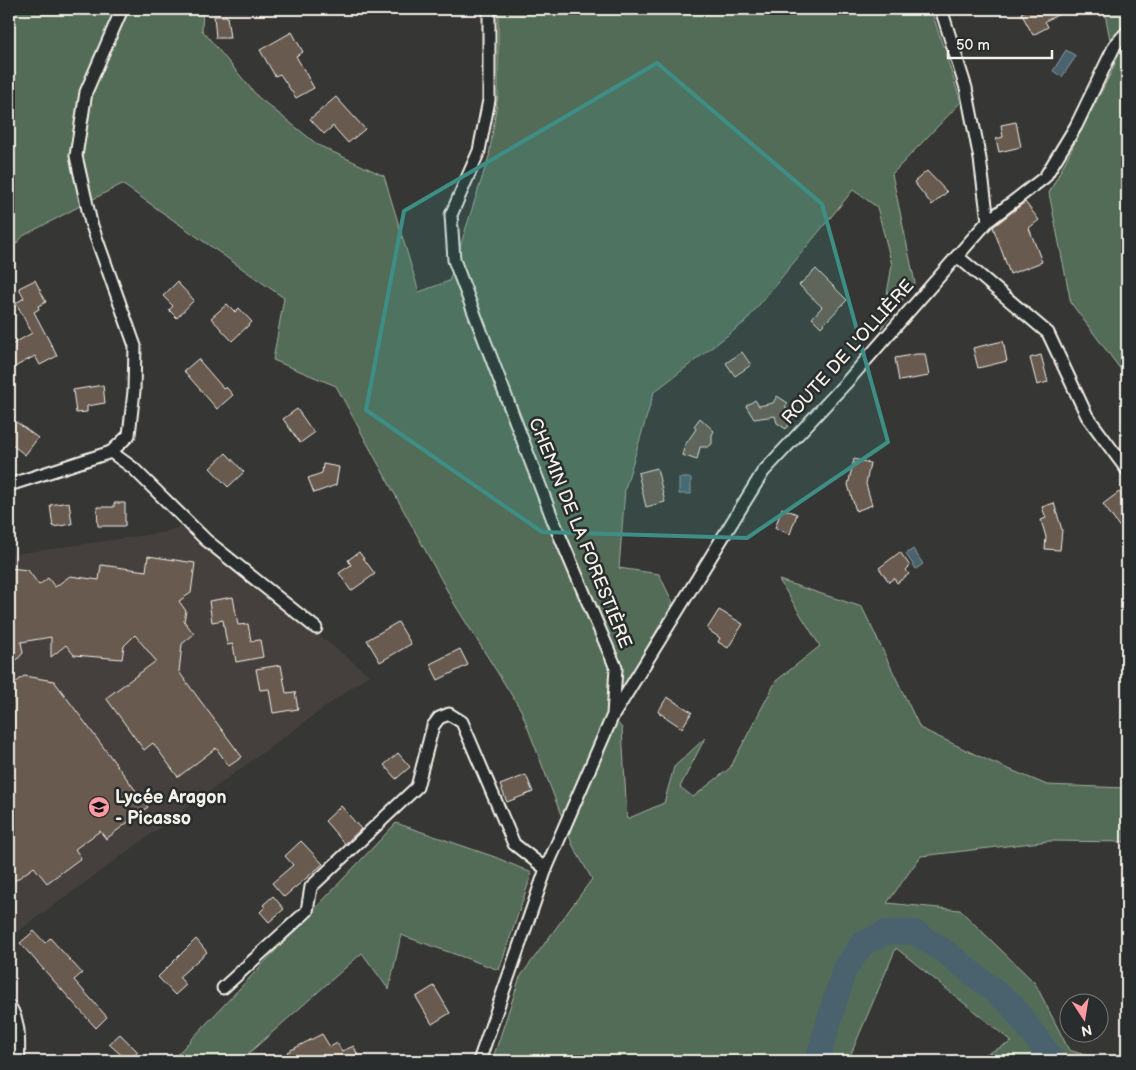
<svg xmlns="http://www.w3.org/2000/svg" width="1136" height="1070" viewBox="0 0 1136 1070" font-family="'Balsamiq Sans',sans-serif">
<rect width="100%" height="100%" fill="#363635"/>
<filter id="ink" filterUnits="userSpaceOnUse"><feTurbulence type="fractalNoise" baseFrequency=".02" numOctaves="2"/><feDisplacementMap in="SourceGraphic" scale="10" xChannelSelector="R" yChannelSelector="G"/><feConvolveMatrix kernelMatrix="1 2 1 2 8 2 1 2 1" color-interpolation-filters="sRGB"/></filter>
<g filter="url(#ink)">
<!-- built -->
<path fill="#45413d" d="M182,526L369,675L9,938V555L166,532Z"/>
<!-- green -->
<g fill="#536c59" stroke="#a4aea0">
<path d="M9,9H203L202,30L258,97L318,145L384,176L419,292L449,281L489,156L498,95V9H931L961,102L892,174L915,283L881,329L892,265L877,207L853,190L745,322L654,392L625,489L619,568L659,574L673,603L627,681L606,710L622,728L627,819L664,803L674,767L705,738L680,787L693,797L730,768L776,681L820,646L779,580L862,607L920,728L987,760L1047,785L1127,788V842L1049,841L921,856L887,903L960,910L1035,983L1069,1050L1105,1061H971L1012,1042L896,948L848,1061H492L520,977L592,879L573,846L521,710L455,605L336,386L273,360L284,298L122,184L23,236L9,252Z"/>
<path d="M1104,9H1127V378L1071,303L1049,193L1115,65Z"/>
<path d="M396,823L495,857L532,873L499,970L401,935L389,990L362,953L240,1061H171Z"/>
</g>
<!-- water -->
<g fill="#4a626e" stroke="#8e9b9f">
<path d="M1066,50L1076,56L1062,77L1053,71Z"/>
<rect x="679" y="478" width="12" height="16"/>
<path d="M913,549L923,564L916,569L906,554Z"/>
</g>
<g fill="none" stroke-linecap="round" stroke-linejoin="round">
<!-- river -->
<path stroke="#4a626e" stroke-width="25" d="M817,1061L844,971L862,944L887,932H914L947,953L1011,1004L1053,1061"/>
</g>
<!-- building -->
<g fill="#685a4f" stroke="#f4f1e8">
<path d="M1029,9H1070L1045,21L1048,27L1033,35L1021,13Z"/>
<path d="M214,16H227L230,38H216Z"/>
<path d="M292,32L303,52L296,56L314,88L296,98L280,74L275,76L260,50Z"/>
<path d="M336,97L365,129L348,143L333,126L324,134L310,119Z"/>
<path d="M1016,122L1021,147L999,152L996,139L1003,137L1001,125Z"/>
<path d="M927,171L947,192L932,205L914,182Z"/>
<path d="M1025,202L1039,220L1029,228L1042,262L1010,274L993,227Z"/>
<path d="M816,269L847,300L821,327L812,318L822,307L799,285Z"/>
<path d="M35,280L46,302L38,306L39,309L34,312L57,356L40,365L35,356L9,370V346L32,333L16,303L24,298L19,288Z"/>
<path d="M177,282L194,300L177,318L169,310L173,306L163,296Z"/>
<path d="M227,304L235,312L239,308L252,322L232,341L211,318Z"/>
<path d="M1003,341L1007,361L978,368L973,348Z"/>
<path d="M742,352L751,365L735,376L726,363Z"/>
<path d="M917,354H925L929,376L899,381L895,358Z"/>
<path d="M1041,355L1048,382L1037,385L1030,358Z"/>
<path d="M198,359L224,389L226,387L233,395L217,409L184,371Z"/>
<path d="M103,385L105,403L87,406V412L76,413L73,390Z"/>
<path d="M777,396L788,403L785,407L796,414L786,429L777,423L775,416L754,419L746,406L755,400L759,406L773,403Z"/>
<path d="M297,409L314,433L300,443L283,419Z"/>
<path d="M700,418L714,431L712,435V444L708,447H700L697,460L682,455L685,445L696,429L694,426Z"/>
<path d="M15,421L38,438L25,455L9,442V428Z"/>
<path d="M226,453L244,472L228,487L210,468Z"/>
<path d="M854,459L870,463L866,484L872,505L856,511L848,485Z"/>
<path d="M323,464L339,467L336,485L314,493L308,478L322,473Z"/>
<path d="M657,468L665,502L646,507L638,473Z"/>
<path d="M1119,492L1127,503V524L1121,529L1103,504Z"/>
<path d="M69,502L72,524L53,527L50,505Z"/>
<path d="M114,503H125V526H98L97,507H114Z"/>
<path d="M1054,503L1062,530L1060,550L1045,549L1046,537L1041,520L1046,518L1042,507Z"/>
<path d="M782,508L797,514L790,534L775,528Z"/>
<path d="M359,552L375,574L351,591L339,573L351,565L348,560Z"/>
<path d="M900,552L910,566L906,570L909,574L897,583L894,578L889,582L879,568Z"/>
<path d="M148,556L195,563L191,593L179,601L186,611L184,621L194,634L182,644L179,672L242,757L229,766L216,748L178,777L153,743L144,750L106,698L156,661L135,635L124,646L122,659L74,655L66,645L51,657V637L21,642L23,653L9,669V568L28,570L39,585L48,578L55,587L70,576L99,580L101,565L146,571Z"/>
<path d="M233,597L238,625L248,624L251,641L260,640L263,657L236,662L233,644L227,645L223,620L212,622L209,601Z"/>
<path d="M719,610L743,624L728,648L718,642L720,638L707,629Z"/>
<path d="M398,622L411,644L380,662L367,640Z"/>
<path d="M460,649L468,665L438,680L430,664Z"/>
<path d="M281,665L286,693L295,692L298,709L273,713L269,689L260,690L256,669Z"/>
<path d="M24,676L54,681L148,807L106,839L100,831L75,849L81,858L47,883L34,867L9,885V701L13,697L9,688Z"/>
<path d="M667,697L692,712L682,728L658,712Z"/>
<path d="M398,753L410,767L396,779L384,765Z"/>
<path d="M526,775L533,792L507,802L500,785Z"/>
<path d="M341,806L361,829L345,844L325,821Z"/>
<path d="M301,841L323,864L284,897L272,883L293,865L285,856Z"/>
<path d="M273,896L284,909L269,922L260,912L265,907L263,905Z"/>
<path d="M34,931L45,943L50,938L82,973L74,980L107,1017L96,1028L20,943Z"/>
<path d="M196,939L207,952L179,977L186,985L175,995L158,977Z"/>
<path d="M434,986L450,1013L432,1024L416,997Z"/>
<path d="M120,1034L138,1052L128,1061L109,1044Z"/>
<path d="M322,1034L330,1047L337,1043L342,1051L354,1046L360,1061H292L287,1052Z"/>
</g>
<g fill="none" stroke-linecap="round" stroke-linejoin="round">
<!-- minor casing -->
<g stroke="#f4f1e8" stroke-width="15">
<g id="minor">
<path d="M941,9L966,88L980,159L988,221"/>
<path d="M957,256L1048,333L1087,416L1127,470"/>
<path d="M111,452L133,468L206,540L316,628"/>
<path d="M9,485L111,452L129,435L134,391L135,346L91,223L76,156L86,92L122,9"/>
<path d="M614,714L763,472L845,384L988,221L1045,177L1076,126L1115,45L1127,32"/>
<path d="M223,988L307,911L311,887L417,787L433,726L439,718L449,714L462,722L514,844L546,869"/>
<path d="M479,1061L546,869L613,715L616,668L553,520L454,260L451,215L479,151L489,100V9"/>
</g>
</g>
<!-- tertiary casing -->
<g stroke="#f4f1e8" stroke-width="18">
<path id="tertiary" d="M9,1008C19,1024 17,1043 17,1061"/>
</g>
<!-- minor -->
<use href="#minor" stroke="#2a2d2e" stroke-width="11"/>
<!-- tertiary -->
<use href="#tertiary" stroke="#2a2d2e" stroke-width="14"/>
</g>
</g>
<!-- marked area -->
<path fill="#3d8f86" fill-opacity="0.2" stroke="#3d8f86" stroke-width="4" stroke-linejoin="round" d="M657,63L822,204L888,442L747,538L542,532L366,410L404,211Z"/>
<!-- icons -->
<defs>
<g id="school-disc" transform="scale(1.125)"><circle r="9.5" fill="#ff9aa2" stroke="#2a2d2e"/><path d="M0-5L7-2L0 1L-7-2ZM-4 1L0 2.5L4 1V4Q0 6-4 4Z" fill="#111"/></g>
</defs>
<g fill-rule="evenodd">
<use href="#school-disc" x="99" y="807"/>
</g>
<g text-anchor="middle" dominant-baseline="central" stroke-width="5" stroke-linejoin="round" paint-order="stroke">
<!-- street labels -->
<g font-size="18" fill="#f4f1e8" stroke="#2a2d2e">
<text transform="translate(848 352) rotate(-48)">ROUTE DE L'OLLIÈRE</text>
<text transform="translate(580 533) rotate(68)">CHEMIN DE LA FORESTIÈRE</text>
</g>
<!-- poi labels -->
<g font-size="18" font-weight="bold" fill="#f4f1e8" stroke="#2a2d2e" text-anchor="start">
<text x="115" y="797">Lycée Aragon<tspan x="115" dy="21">- Picasso</tspan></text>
</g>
</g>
<!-- margin -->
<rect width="1136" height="1070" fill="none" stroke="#2a2d2e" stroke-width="30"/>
<rect x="15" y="15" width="1106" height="1040" fill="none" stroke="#f4f1e8" stroke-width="2" filter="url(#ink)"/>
<!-- north arrow -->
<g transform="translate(1084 1018) rotate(168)"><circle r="24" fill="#2a2d2e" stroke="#7b7b78"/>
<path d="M0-4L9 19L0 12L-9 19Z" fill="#ff9aa2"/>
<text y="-8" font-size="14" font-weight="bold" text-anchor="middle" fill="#f4f1e8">N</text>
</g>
<!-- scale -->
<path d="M948 50v8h104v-8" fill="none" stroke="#f4f1e8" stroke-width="2.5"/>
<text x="956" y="50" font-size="15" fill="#f4f1e8" stroke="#2a2d2e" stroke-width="4" paint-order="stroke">50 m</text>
</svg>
